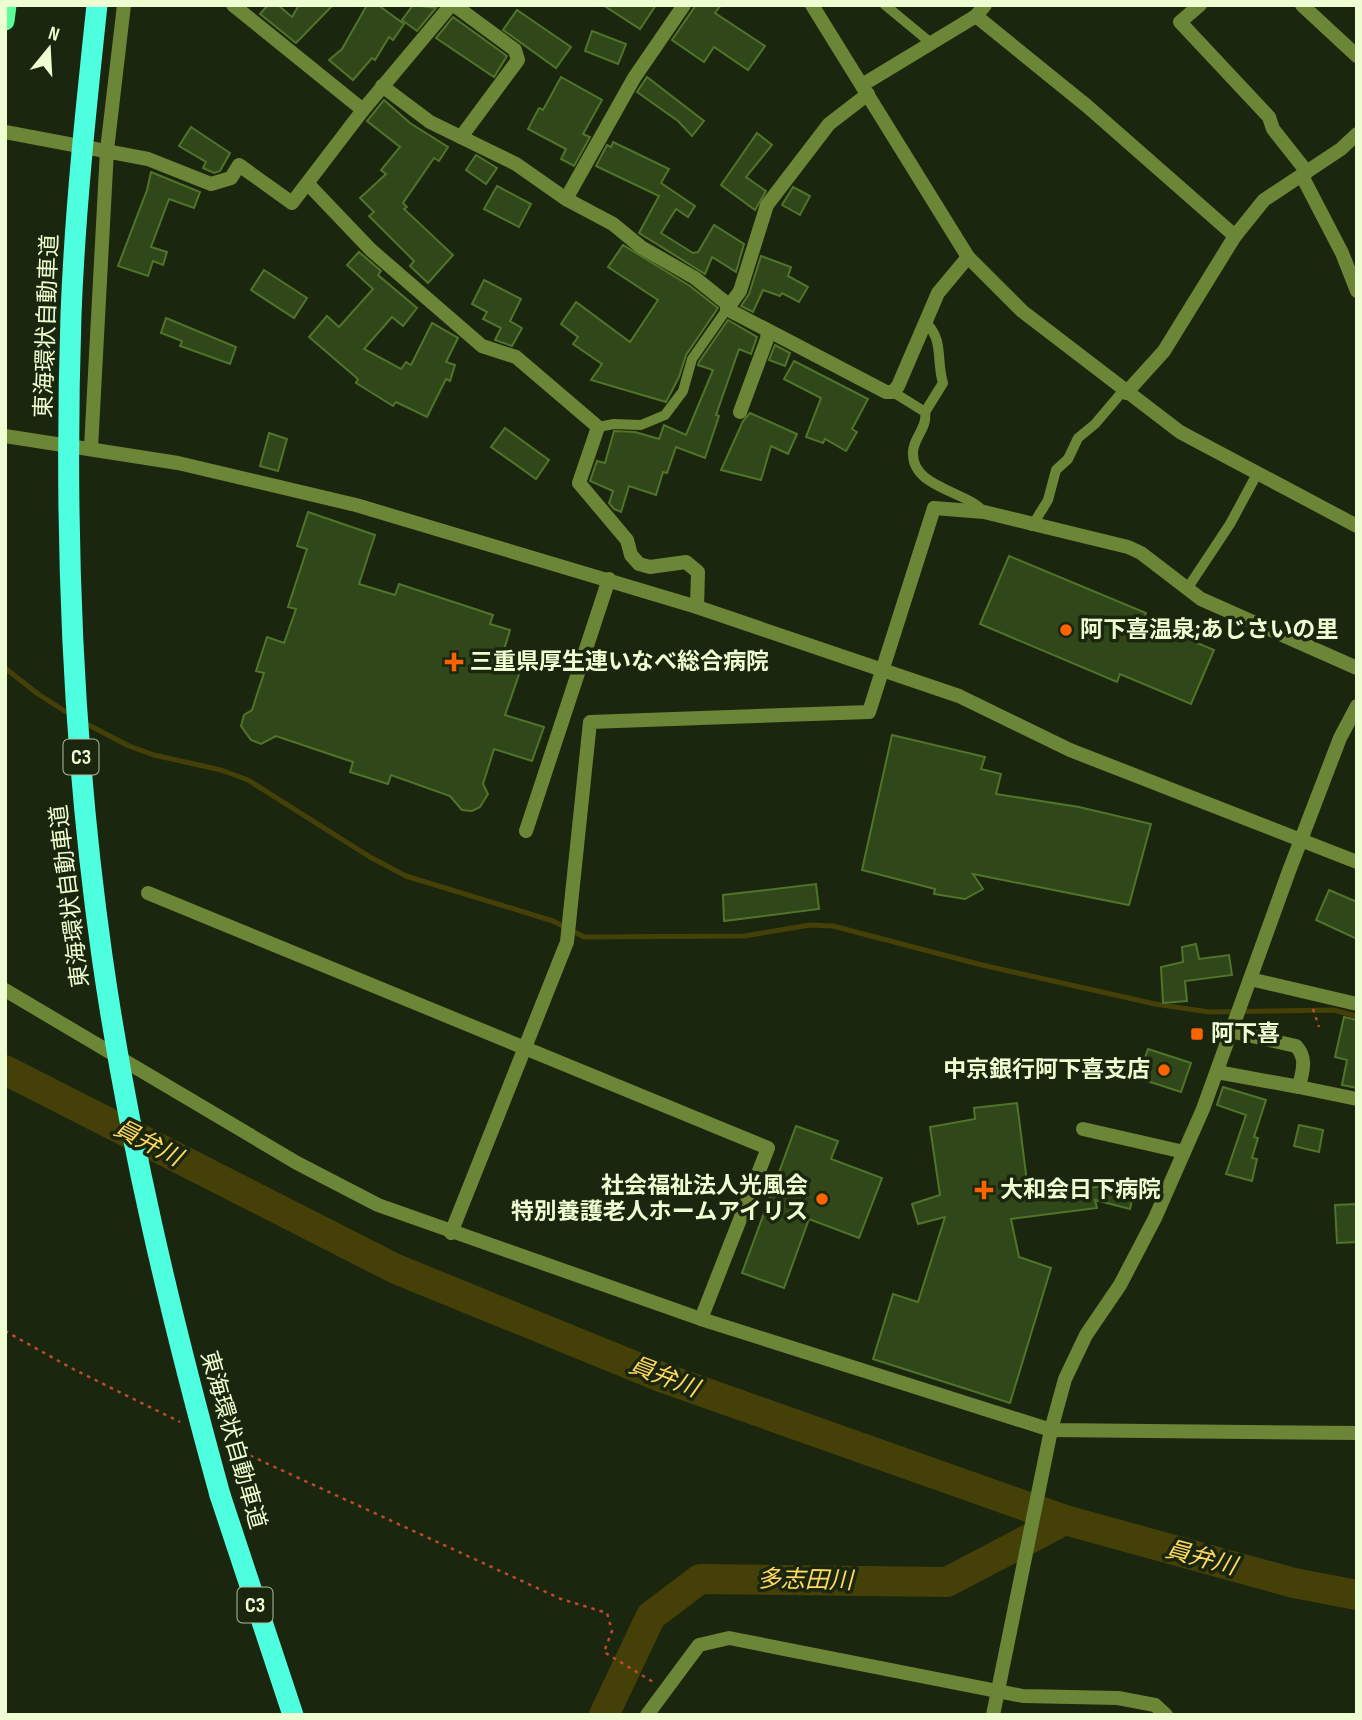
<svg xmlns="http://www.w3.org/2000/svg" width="1362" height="1720" viewBox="0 0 1362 1720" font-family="'Sofia Sans Condensed','Noto Sans JP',sans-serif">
<rect width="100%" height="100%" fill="#1b260e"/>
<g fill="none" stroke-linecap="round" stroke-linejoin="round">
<!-- stream -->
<g stroke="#444008" stroke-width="5">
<path d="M5,668L38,694L71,715"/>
<path d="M83,722L129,746L154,755L221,770L248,780L370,857L406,876L553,921L584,937L744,936L810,925L833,926L982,965L1155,1004L1209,1012L1333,1010L1357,1016"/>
</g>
<!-- river -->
<g stroke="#444008" stroke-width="30">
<path d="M5,1070L396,1269L661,1377L1065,1520L1294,1583L1357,1595"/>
<path d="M604,1715L651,1616L700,1579L947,1582L1065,1520"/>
</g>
</g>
<!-- building -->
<g fill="#304719" stroke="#50742a" stroke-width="2">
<path d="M268,5H278L292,17L299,5H333L296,43L260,14Z"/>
<path d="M367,5H378L404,24L393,40L389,37L375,60L372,58L353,80L329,60L342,49Z"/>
<path d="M413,5L436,8L417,31L402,20Z"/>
<path d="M603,5H656L640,29Z"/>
<path d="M696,5H721L715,13L765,46L748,70L714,47L704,62L672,40Z"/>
<path d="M517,10L571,47L556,68L503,30Z"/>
<path d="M453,17L507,56L494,77L436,38Z"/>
<path d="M592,31L626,44L618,64L585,51Z"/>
<path d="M561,77L602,100L583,134L590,137L574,166L561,159L566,149L528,129L539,108L543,110Z"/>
<path d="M647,77L704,121L692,136L678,121L637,92Z"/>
<path d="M384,100L410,123L448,147L439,161L434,158L403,203L407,207L404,209L453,255L428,283L410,266L414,261L369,216L374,212L360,198L386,174L381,170L400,147L367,121Z"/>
<path d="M191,127L230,153L220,171L214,173L203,168L206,162L179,146Z"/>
<path d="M757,133L772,145L746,177L766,191L755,210L721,185Z"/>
<path d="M613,142L669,169L661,183L695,206L688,217L676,209L661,233L693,253L698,252L714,225L744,244L736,272L712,257L705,274L639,233L659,196L596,166L607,145L611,147Z"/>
<path d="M476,155L497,168L486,184L466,170Z"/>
<path d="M151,172L200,192L194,208L169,199L151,247L167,252L163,265L153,261L148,276L118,266L147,190Z"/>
<path d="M497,186L531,204L519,227L484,209Z"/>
<path d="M793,187L810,196L800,215L782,205Z"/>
<path d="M623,245L690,286L718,308L686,355L679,377L666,402L591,380L602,364L573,344L578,337L561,324L576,302L630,342L658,300L608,267Z"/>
<path d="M359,252L381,271L378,275L417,308L403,326L392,317L364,349L401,369L406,362L411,365L432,323L458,338L446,362L455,365L450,381L446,379L427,417L396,402L393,406L356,383L358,379L309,337L327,316L339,327L373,289L347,265Z"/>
<path d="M761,256L791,267L788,276L808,287L799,302L782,293L780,296L763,290L753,312L741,306L749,294Z"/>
<path d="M264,270L307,298L294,318L251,290Z"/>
<path d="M484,280L521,299L510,321L522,328L512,346L495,340L501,328L483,319L487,312L472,304Z"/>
<path d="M166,318L236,347L230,364L180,346L182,341L161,333Z"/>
<path d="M728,320L757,337L751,354L739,349L716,415L719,416L705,458L676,447L667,473L663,472L656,495L629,486L621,512L614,509L609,503L613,491L590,481L597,461L605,463L614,431L635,432L659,439L664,425L686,435L713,370L698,365L699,362Z"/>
<path d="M775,345L790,353L785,366L769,360Z"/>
<path d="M794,361L868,399L852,429L857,432L846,451L825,439L823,443L806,437L821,398L784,379Z"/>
<path d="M750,413L797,434L788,454L771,446L761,480L721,470L743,421Z"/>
<path d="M505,428L549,460L536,479L491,447Z"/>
<path d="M269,433L287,439L278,471L260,466Z"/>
<path d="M308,512L375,535L359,584L395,595L399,584L493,615L490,624L510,630L503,653L524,660L505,715L544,727L532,761L494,749L483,784L488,794L480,807L472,811L462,810L450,796L391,775L388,784L350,772L353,762L276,736L261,744L251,740L241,726L244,715L252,710L264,673L256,671L267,637L284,643L296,609L288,607L307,549L297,546Z"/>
<path d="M1009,556L1146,613L1143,620L1214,650L1191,704L1120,674L1117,682L980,624Z"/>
<path d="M892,735L985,757L981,769L1001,774L996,794L1079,807L1151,824L1129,905L973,874L983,889L965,899L934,894L935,889L862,870Z"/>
<path d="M816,884L819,909L724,921L723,895Z"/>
<path d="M1329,890L1357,902V939L1316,920Z"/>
<path d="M1196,944L1199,959L1229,955L1232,975L1185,981L1187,1001L1163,1003L1161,967L1183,962L1182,947Z"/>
<path d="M1344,1017L1357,1020V1088L1342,1085L1347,1060L1335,1057Z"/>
<path d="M1148,1049L1191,1063L1181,1092L1138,1078Z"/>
<path d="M1223,1087L1266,1100L1254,1137L1258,1138L1252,1158L1257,1159L1252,1181L1226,1174L1246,1115L1217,1105Z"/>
<path d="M1017,1103L1029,1198L1108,1185L1134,1191L1130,1209L1095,1200L1097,1208L1011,1219L1019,1257L1051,1268L1010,1403L873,1359L893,1294L918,1302L945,1217L918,1224L912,1204L940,1195L930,1127L975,1119L974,1108Z"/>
<path d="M1299,1125L1323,1130L1319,1152L1294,1146Z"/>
<path d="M796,1126L838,1141L831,1159L882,1178L859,1238L809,1219L784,1288L742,1273Z"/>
<path d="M1357,1204V1242L1337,1243L1335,1205Z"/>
</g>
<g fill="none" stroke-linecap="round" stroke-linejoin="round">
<!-- path -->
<g stroke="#bb4c2a" stroke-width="2.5" stroke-dasharray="3.5 5" stroke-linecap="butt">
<path d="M1313,1009L1319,1027"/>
<path d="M5,1331L73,1369L180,1422"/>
<path d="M227,1445L561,1599L607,1613L612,1631L604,1652L653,1682"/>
</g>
<!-- service -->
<g stroke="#6c8637" stroke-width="10">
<path d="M885,5L931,43"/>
<path d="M893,392L925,412C928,428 912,439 913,454C913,488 967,491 984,512"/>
<path d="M925,412L943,383C936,360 944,340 926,323"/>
<path d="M598,427L614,424L641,425L665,415L683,391L692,359L727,309"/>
<path d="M1032,526L1048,500L1056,470L1068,459L1078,438L1095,424L1123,391"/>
<path d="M1187,589L1230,524L1257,474"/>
</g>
<!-- minor -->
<g stroke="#6c8637" stroke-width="14">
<path d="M233,5L363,110"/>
<path d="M454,5L515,50L518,60L461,137"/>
<path d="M812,5L968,257L1022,311L1180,432L1357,526"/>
<path d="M1200,5L1180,22L1269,117L1273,129L1307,172"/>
<path d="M1302,5L1357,56"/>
<path d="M976,16L1087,106L1235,236"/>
<path d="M862,85L976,16L985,5"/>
<path d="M382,86L430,122L516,164L566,199L613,224L641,247L695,278L730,306"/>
<path d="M868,94L829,124L767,205L740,291L727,309L886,392H893L898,386L938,293L968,257"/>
<path d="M5,132L148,159L211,184L231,178L239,165L292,203L363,110L451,5"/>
<path d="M1302,176L1342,253L1357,291"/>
<path d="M308,184L371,250L482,346L516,357L598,427L579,483L627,540L631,555L639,564L650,567L686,562L698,572L697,607"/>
<path d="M566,199L634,78L684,5"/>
<path d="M1126,393L1164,351L1235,236L1264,200L1341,149L1357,134"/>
<path d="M740,412L767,339L768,331"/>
<path d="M91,448L107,150L124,5"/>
<path d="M526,831L609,579"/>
<path d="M148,893L768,1148L701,1319"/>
<path d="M1250,979L1357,1004"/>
<path d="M5,990L297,1163L378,1205L701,1319L1051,1430L1357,1433"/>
<path d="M1217,1072L1299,1087C1302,1072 1308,1059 1296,1046L1230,1031"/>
<path d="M1299,1087L1357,1099"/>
<path d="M1083,1129L1184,1152"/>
<path d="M451,1233L567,942L590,722L869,712L934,508L984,512L1128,547L1141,553L1201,599L1357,668"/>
<path d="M647,1715L699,1645L729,1638L1023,1696L1118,1698L1155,1705L1166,1715"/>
</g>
<!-- tertiary -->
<g stroke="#6c8637" stroke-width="14">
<path d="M5,436L178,463L356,505L697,607L959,696L1070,750L1357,862"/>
<path d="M993,1715L1051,1430L1065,1379L1086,1335L1120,1285L1155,1218L1203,1109L1289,871L1340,738L1357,706"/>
</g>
<!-- trunk -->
<path stroke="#5aff9c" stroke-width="19" d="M5,21L7,5"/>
<!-- motorway -->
<path stroke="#4dffde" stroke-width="21" d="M220,1495L293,1715"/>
<!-- motorway-bridge -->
<path stroke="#4dffde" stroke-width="21" d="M97,5C86,108 75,211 71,314C64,528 72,744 102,956C128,1139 171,1317 220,1495"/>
</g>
<!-- markers -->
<g fill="#fd6400" stroke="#1b260e" stroke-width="2.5">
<circle cx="1066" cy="630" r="7"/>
<path d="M450.5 651.5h7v7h7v7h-7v7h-7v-7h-7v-7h7z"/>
<rect x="1190" y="1027" width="14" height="14" rx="3.5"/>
<circle cx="1164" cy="1070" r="7"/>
<path d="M980.5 1179.5h7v7h7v7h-7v7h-7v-7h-7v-7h7z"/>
<circle cx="822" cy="1199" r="7"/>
</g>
<g text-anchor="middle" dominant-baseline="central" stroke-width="7" stroke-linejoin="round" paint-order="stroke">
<!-- shield labels -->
<g fill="#1b260e" stroke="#aebe97" stroke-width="2">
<rect x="63.5" y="739.5" width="35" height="35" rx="5"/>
<rect x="237.5" y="1587.5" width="35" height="35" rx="5"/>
</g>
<g font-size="21" font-weight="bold" fill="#edffd2">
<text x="81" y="757">C3</text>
<text x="255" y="1605">C3</text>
</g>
<!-- street labels -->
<g font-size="23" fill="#edffd2" stroke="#1b260e">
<text transform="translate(47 326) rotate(-88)">東海環状自動車道</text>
<text transform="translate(70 896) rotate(-97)">東海環状自動車道</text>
<text transform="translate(233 1440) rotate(74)">東海環状自動車道</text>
</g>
<!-- poi labels -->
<g font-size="23" font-weight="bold" fill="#edffd2" stroke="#1b260e" text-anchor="start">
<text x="1080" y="630">阿下喜温泉;あじさいの里</text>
<text x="470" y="662">三重県厚生連いなべ総合病院</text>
<text x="1211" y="1034">阿下喜</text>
<text x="1150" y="1070" text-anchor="end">中京銀行阿下喜支店</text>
<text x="808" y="1186" text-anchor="end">社会福祉法人光風会<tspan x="808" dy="26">特別養護老人ホームアイリス</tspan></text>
<text x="1000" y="1190">大和会日下病院</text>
</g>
<!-- water labels -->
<g font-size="24" font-style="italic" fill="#ffd960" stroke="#1b260e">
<text transform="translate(148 1143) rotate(27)">員弁川</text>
<text transform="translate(664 1377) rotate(21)">員弁川</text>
<text transform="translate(1201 1558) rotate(15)">員弁川</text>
<text transform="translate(805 1580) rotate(1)">多志田川</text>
</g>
</g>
<!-- border -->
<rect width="1362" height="1720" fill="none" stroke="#edffd2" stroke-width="14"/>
<!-- north arrow -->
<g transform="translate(49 49) rotate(18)" stroke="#1b260e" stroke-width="5" paint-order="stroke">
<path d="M0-5L12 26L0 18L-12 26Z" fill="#edffd2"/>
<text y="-10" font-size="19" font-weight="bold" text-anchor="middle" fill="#edffd2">N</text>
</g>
</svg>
